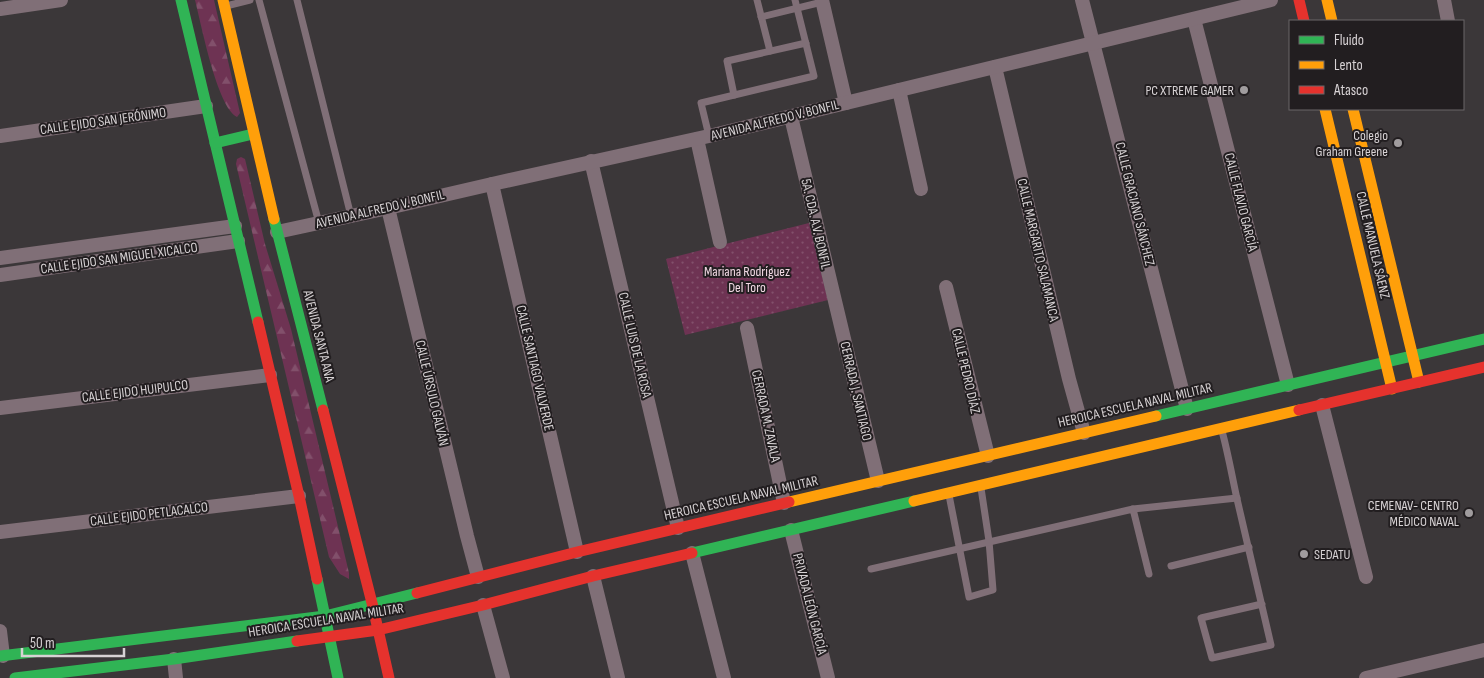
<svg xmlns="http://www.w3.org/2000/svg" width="1484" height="678" viewBox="0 0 1484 678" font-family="'Sofia Sans Condensed',sans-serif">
<defs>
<pattern id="forest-firs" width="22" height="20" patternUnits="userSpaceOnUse" patternTransform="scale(1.25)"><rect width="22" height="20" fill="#6e3353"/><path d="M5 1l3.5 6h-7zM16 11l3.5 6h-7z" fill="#82506b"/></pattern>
<pattern id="park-dots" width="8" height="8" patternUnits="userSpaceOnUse" patternTransform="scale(1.25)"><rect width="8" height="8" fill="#6e3353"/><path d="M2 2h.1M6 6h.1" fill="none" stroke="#82506b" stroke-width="1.8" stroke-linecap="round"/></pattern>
</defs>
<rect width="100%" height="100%" fill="#3b3739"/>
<!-- forest -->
<g fill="url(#forest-firs)">
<path d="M195,0H214L240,113L237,117C217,107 201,23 195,0Z"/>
<path d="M241,157L245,159L265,244L291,329L349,573V579L340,574L329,557L236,164L237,159Z"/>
</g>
<!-- park -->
<path fill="url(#park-dots)" d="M809,223L828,300L685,335L666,259Z"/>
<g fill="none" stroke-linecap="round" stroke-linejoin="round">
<!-- lane -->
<g stroke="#806f77" stroke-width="7">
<path d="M259,0L319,223"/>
<path d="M297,0L351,216"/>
<path d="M757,0L770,51"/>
<path d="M226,6L250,0"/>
<path d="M761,17L822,2"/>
<path d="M734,95L727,61L806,43"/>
<path d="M709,136L701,103L814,76L795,0"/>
<path d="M1222,431C1228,453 1232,476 1237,499C1248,548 1260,596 1271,645L1212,658L1201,618L1262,604"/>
<path d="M949,495L969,597L993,590L989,541L981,488"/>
<path d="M1133,509L1237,498"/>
<path d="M1171,566L1249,547"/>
<path d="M871,569L1133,509L1149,574"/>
</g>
<!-- street -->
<g stroke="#806f77" stroke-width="14">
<path d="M822,0L846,103"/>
<path d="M1082,0L1187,409"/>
<path d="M1444,0L1448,21"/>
<path d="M0,9L61,0"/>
<path d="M1194,19L1288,385"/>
<path d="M995,67L1069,379L1084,433"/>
<path d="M899,90L921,189"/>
<path d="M791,117L878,481"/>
<path d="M0,136L206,106"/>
<path d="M697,139L720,242"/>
<path d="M591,161L678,528"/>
<path d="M492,184L577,552"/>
<path d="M388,208L467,536L478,577"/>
<path d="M277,232L388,208L492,184L709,136L1271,0"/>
<path d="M0,258L235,226"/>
<path d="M0,275L238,241"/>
<path d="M946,287L988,456"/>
<path d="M747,328L784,503"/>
<path d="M1322,405L1366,577"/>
<path d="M0,408L270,375"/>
<path d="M791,530L828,678"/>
<path d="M0,532L299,496"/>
<path d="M692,553L724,678"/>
<path d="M593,576L618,678"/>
<path d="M483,605L503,678"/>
<path d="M0,631L3,656"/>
<path d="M174,659L176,678"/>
<path d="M1366,678L1484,650"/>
</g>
<!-- fast -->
<g stroke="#30b455" stroke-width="11">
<path d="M181,0L258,322"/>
<path d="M215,143L253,134"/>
<path d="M274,219L323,410"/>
<path d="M1156,416L1484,339"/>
<path d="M692,553L914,501"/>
<path d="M317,579L338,678"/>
<path d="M0,656L325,616L417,593"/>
<path d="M15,678L174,659L297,641"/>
</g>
<!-- slow -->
<g stroke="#ff9f0a" stroke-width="11">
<path d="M223,0L274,219"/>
<path d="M1327,0L1332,21"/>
<path d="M1325,109L1392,389"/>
<path d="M1353,109L1419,382"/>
<path d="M914,501L1299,410"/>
<path d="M789,502L1156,416"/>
</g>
<!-- jam -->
<g stroke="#e5322d" stroke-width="11">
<path d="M1299,0L1304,21"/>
<path d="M258,322L299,496L317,579"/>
<path d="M323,410L372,603L389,678"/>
<path d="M1299,410L1484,367"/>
<path d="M417,593L577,552L789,502"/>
<path d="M297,641L378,630L483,605L593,576L692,553"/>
</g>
</g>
<!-- markers -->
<g fill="#a09c9e" stroke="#221e20" stroke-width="2">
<circle cx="1244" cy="90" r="5"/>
<circle cx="1398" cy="143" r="5"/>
<circle cx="1469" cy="513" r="5"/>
<circle cx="1304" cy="554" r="5"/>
</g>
<g text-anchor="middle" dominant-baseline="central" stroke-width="4" stroke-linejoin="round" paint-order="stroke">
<!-- poi labels -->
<g font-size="14" fill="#d7d2d4" stroke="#221e20" text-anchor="end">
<text x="1234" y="90">PC XTREME GAMER</text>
<text x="1388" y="135">Colegio<tspan x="1388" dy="16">Graham Greene</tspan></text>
<text x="1459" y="505">CEMENAV- CENTRO<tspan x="1459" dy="16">MÉDICO NAVAL</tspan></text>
<text x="1314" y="554" text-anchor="start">SEDATU</text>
</g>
<!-- street labels -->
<g font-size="14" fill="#d7d2d4" stroke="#221e20">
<text transform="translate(775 120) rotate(-14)">AVENIDA ALFREDO V. BONFIL</text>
<text transform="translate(103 121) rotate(-8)">CALLE EJIDO SAN JERÓNIMO</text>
<text transform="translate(1241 202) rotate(76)">CALLE FLAVIO GARCÍA</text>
<text transform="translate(1135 204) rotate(76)">CALLE GRACIANO SÁNCHEZ</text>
<text transform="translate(380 209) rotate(-13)">AVENIDA ALFREDO V. BONFIL</text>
<text transform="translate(816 224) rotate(77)">5A. CDA. A.V. BONFIL</text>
<text transform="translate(1373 245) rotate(77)">CALLE MANUELA SÁENZ</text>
<text transform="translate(1038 250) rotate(77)">CALLE MARGARITO SALAMANCA</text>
<text transform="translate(119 258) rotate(-8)">CALLE EJIDO SAN MIGUEL XICALCO</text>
<text transform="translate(319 336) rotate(76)">AVENIDA SANTA ANA</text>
<text transform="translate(635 345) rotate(77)">CALLE LUIS DE LA ROSA</text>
<text transform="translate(535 368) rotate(77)">CALLE SANTIAGO VALVERDE</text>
<text transform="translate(966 371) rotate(77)">CALLE PEDRO DÍAZ</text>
<text transform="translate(135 391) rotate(-7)">CALLE EJIDO HUIPULCO</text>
<text transform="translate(856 391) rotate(77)">CERRADA J. SANTIAGO</text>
<text transform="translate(432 393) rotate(77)">CALLE ÚRSULO GALVÁN</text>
<text transform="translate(1135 405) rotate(-13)">HEROICA ESCUELA NAVAL MILITAR</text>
<text transform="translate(766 416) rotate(78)">CERRADA M. ZAVALA</text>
<text transform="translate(741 498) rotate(-13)">HEROICA ESCUELA NAVAL MILITAR</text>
<text transform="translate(149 514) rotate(-7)">CALLE EJIDO PETLACALCO</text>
<text transform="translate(810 604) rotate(76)">PRIVADA LEÓN GARCÍA</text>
<text transform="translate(326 620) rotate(-9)">HEROICA ESCUELA NAVAL MILITAR</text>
</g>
<!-- park labels -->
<g font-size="14" fill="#f2d9e4" stroke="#221e20">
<text x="747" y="271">Mariana Rodríguez<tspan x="747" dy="16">Del Toro</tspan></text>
</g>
</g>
<!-- legend -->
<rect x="1289" y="20" width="175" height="90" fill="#221e20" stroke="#6a6668"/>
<rect x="1299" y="36" width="25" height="8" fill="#30b455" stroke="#6a6668"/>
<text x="1334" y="45" font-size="15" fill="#d7d2d4">Fluido</text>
<rect x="1299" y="61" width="25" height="8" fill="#ff9f0a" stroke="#6a6668"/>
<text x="1334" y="70" font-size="15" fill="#d7d2d4">Lento</text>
<rect x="1299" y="86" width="25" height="8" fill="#e5322d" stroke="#6a6668"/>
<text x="1334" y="95" font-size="15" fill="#d7d2d4">Atasco</text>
<!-- scale -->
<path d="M22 648v8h102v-8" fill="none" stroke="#d7d2d4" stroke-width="2.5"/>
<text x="30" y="648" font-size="15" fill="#d7d2d4" stroke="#221e20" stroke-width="4" paint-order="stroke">50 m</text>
</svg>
